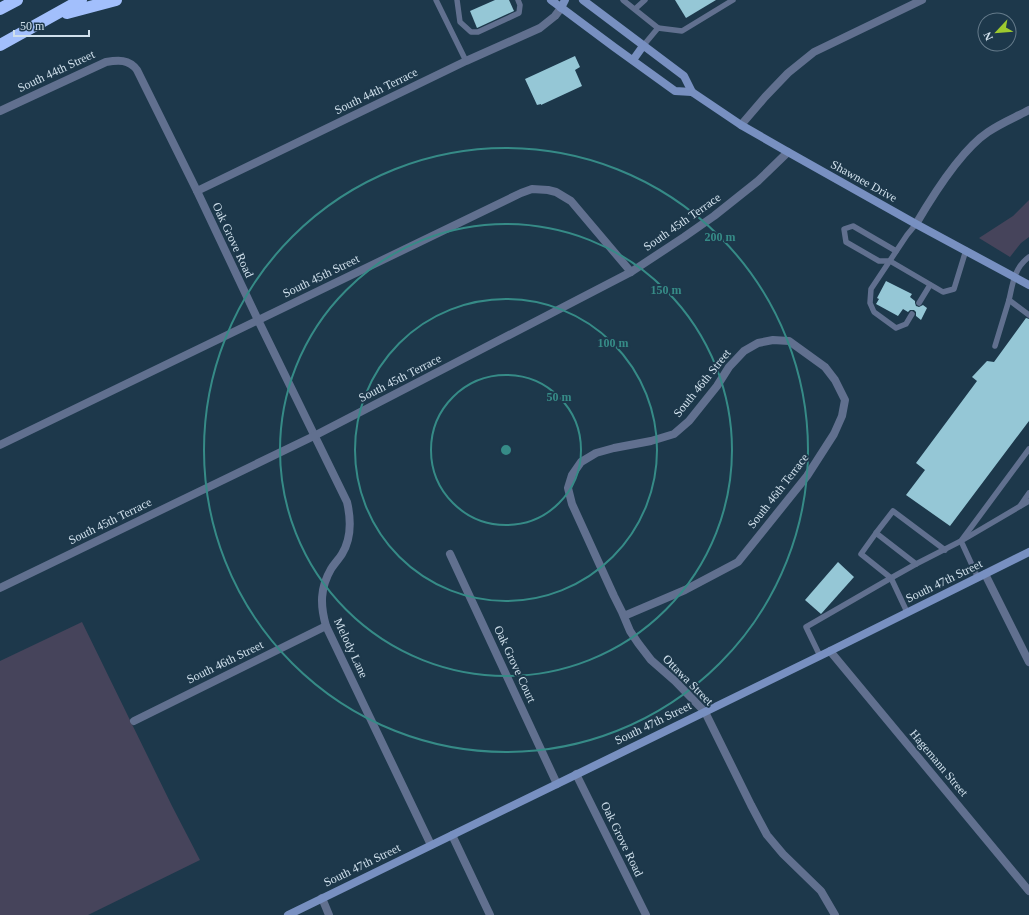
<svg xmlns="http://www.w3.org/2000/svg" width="1029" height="915" viewBox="0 0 1029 915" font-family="Georgia,serif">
<rect width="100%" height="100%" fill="#1d384b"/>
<!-- green -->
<g fill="#46445b">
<path d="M1029,200V237L1021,243L1010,257L979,238L1013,216Z"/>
<path d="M82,622L172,806L200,860L88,915H0V661Z"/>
</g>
<!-- building -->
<g fill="#95c7d6">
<path d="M495,0H509L514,11L477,28L470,11Z"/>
<path d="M675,0H716L686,18Z"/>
<path d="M575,56L580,67L575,70L582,86L541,105V104L537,105L525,79Z"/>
<path d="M886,281L912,294L910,297L915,301V303L916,306L919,307L923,305L927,308L921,320L916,316V312L914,310H910L908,312L903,309L898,316L876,304L879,299L877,298Z"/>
<path d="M1026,318L1029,319V421L950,526L906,495L925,470L916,463L977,381L972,377L987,361L994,362Z"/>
<path d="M838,562L854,577L821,614L805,600Z"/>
</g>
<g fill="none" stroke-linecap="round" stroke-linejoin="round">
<!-- lane -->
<g stroke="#61708f" stroke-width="5.5">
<path d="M436,0L466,61"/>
<path d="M457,0L460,22L471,32H478L519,13L520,5L518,0"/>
<path d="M623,0L658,28L643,46"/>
<path d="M635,9L645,0"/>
<path d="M658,28L682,31L733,0"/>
<path d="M896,251L853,226L844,229L846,242L879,261H890L943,292L954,289L966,250"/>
<path d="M1029,257C1014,268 1013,283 1009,300L1029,315"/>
<path d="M919,303L930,285"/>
<path d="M912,314L906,324L896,328L874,312L870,303L871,289L907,235L916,224"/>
<path d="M995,346L1009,300"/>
<path d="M1020,506L1029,493"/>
<path d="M876,533L893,511L945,550"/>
<path d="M978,578L961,541L1029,501"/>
<path d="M907,612L891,578L916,564L961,541L1029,449"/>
<path d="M820,656L806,627L891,578L861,554L876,533L916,564"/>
</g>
<!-- street -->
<g stroke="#61708f" stroke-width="8">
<path d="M0,111L106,62C118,60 129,59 137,70L197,191L258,320L347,502C351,519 351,539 342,554C339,559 334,564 331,569C320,588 320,605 326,626L431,845"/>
<path d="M741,125L765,97L788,73L814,52L922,0"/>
<path d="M197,191L466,61L540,28L555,16L561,8"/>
<path d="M916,224C933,195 961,150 988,132C1001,123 1016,117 1029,110"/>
<path d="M0,445L521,193L532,189L548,190L556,192L571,201L631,272"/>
<path d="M450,554L557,784"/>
<path d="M985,574L1029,662"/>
<path d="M0,588L314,436L631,272L684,237L714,216L758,181L788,152"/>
<path d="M624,616L685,590L738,562L807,476L834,434L842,416L845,400L835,380L825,367L789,341L773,340L758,343L744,351L729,367L717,386L689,421L674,434L651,441L614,448L596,453L581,462L572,475L568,488L572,504L614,596L622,612L630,631L638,643L651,660L675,681L705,712L751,805L767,835L783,854L821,891L835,915"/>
<path d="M830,651L1029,891"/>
<path d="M134,721L326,626"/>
<path d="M576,774L646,915"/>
<path d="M452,835L490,915"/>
<path d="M322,898L329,915"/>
</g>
<!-- secondary -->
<g stroke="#7890c1" stroke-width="8">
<path d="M551,0L614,47L675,91L692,92L741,125L788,152L916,224L1029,285"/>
<path d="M583,0L684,76L692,92"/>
<path d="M561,8L565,0"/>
<path d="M633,60L643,46"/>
<path d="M288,915L830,651L1029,552"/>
</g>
<!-- highway -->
<g stroke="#a2bffc" stroke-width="12">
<path d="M0,9L17,0"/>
<path d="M67,13L116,0"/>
<path d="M0,45L81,0"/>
</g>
</g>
<!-- distance rings -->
<g fill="none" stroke="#368b87" stroke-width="2">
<circle cx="506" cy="450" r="75"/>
<circle cx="506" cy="450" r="151"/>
<circle cx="506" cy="450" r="226"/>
<circle cx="506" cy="450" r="302"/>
</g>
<g text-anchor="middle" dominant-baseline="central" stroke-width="4" stroke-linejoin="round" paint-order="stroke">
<!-- street labels -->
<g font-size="12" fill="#d0e0ec" stroke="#1d384b">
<text transform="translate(56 71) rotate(-25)">South 44th Street</text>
<text transform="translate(376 91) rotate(-26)">South 44th Terrace</text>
<text transform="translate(864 181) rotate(29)">Shawnee Drive</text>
<text transform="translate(682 222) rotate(-35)">South 45th Terrace</text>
<text transform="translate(233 240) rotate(65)">Oak Grove Road</text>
<text transform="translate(321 276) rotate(-26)">South 45th Street</text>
<text transform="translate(400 378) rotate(-27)">South 45th Terrace</text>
<text transform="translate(702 383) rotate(-51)">South 46th Street</text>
<text transform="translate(778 491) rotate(-52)">South 46th Terrace</text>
<text transform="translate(110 521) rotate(-26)">South 45th Terrace</text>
<text transform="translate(944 581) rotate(-26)">South 47th Street</text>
<text transform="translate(351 648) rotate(65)">Melody Lane</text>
<text transform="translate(225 662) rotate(-26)">South 46th Street</text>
<text transform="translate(515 664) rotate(65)">Oak Grove Court</text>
<text transform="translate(688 680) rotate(45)">Ottawa Street</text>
<text transform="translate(653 723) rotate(-26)">South 47th Street</text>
<text transform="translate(939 763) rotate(50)">Hagemann Street</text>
<text transform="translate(622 839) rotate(64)">Oak Grove Road</text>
<text transform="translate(362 865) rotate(-26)">South 47th Street</text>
</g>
</g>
<circle cx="506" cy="450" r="6" fill="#368b87" stroke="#1d384b" stroke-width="2"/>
<g font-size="12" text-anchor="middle" font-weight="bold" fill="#368b87" stroke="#1d384b" stroke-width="4" stroke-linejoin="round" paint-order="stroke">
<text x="720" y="241">200 m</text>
<text x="666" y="294">150 m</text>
<text x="613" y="347">100 m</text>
<text x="559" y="401">50 m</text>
</g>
<!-- north arrow -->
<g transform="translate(997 32) rotate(244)"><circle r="19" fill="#1d384b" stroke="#657b8b"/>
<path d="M0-3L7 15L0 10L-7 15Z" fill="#9eca2f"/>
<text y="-6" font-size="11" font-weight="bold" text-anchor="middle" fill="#d0e0ec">N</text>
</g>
<!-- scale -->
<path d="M14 30v6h75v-6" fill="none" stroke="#d0e0ec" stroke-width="2"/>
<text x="20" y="30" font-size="12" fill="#d0e0ec" stroke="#1d384b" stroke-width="3" paint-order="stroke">50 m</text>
</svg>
